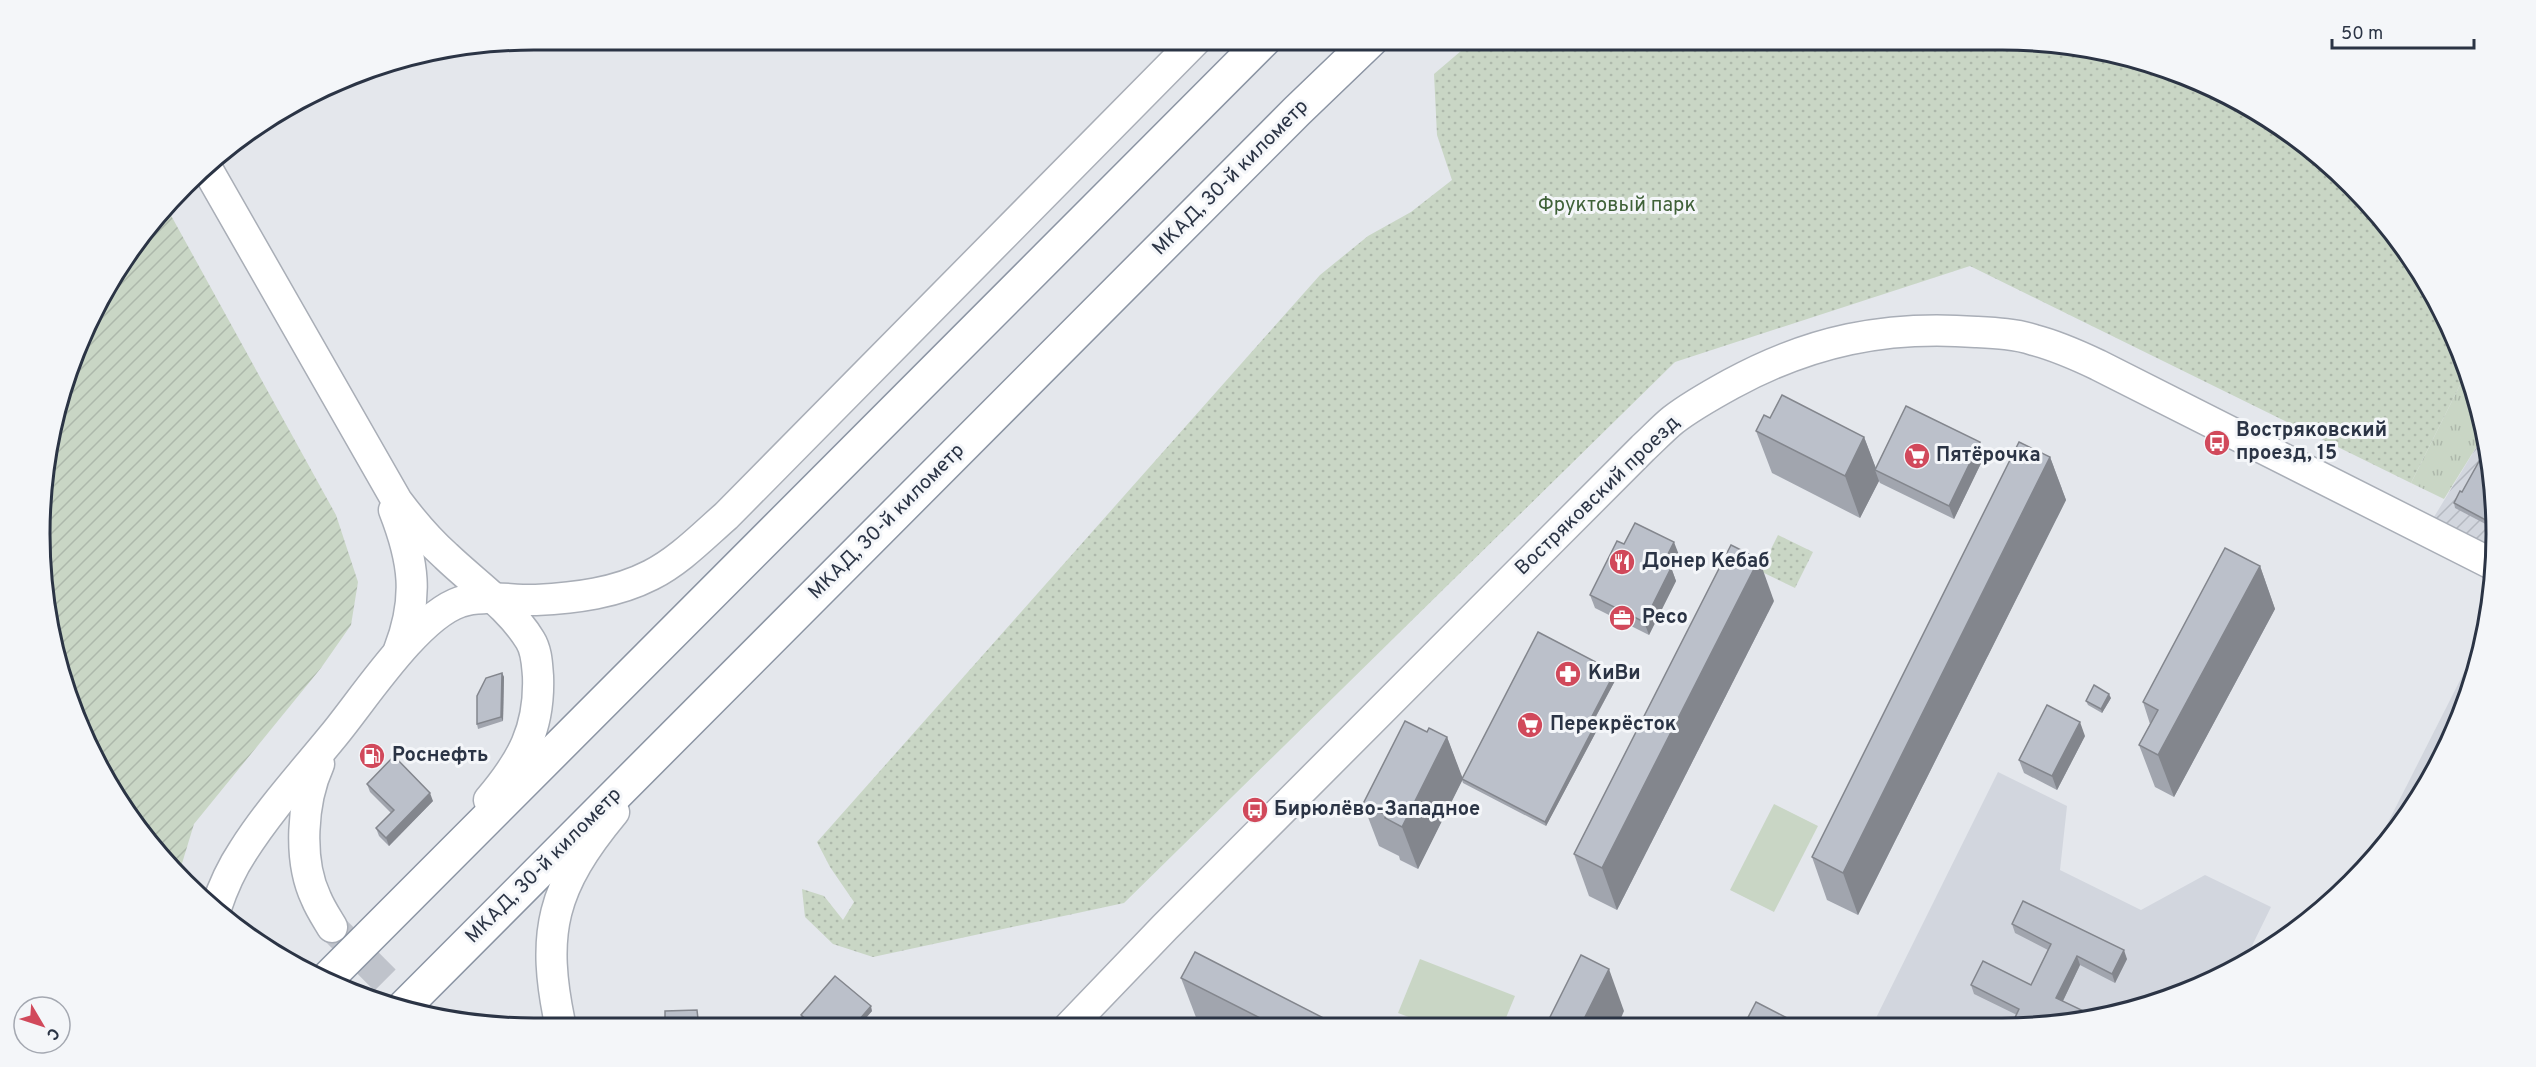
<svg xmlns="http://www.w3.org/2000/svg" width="2536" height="1067" viewBox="0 0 2536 1067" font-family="Overpass,sans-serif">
<defs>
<pattern id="industrial-furrows" width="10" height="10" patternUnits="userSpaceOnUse" patternTransform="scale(1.5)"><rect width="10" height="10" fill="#d2d6de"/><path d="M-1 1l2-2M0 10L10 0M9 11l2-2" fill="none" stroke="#b4b8c0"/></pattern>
<pattern id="grass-tufts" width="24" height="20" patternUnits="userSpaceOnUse" patternTransform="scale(1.5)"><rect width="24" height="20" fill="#c9d6c5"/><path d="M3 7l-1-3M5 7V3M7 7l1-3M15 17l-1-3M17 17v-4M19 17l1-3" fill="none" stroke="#adb8ab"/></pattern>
<pattern id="park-dots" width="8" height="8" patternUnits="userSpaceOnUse" patternTransform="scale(1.5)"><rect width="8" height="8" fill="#c9d6c5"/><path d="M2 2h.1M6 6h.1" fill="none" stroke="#adb8ab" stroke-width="1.8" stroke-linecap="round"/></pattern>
<pattern id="garden-furrows" width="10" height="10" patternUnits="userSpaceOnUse" patternTransform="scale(1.5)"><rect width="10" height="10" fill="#c9d6c5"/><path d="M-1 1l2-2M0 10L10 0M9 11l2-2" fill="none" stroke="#adb8ab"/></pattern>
</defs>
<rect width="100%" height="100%" fill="#e4e7ec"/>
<!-- built -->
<g fill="#d2d6de">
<path d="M2485,631L2471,692L2413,809L2370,858Z"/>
<path d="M1998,772L2067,806L2060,870L2141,910L2205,875L2271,907L2247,956L2192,990L2067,1024H1873Z"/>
</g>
<!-- industrial -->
<path fill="url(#industrial-furrows)" d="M2485,433L2496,501L2494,547L2434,517Z"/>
<!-- grass -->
<path fill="url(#grass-tufts)" d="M2467,371L2480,405L2485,433L2444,499L2411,483Z"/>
<!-- park -->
<g fill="url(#park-dots)">
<path d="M1475,39H2002L2161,65L2249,105L2328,162L2395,232L2446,314L2467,371L2411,483L1970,266L1675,362L1124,903L873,957L833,944L805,917L802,889L824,896L843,920L854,902L830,867L817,842L1320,275L1368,236L1411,212L1452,180L1437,135L1434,74Z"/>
<path d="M1778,535L1813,552L1795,588L1760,571Z"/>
</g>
<!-- garden -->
<path fill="url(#garden-furrows)" d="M168,210L336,515L358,582L351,625L321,668L194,824L180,870L122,808L77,722L49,630L43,469L65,375L105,287Z"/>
<!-- pitch -->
<g fill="#c9d6c5">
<path d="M1774,804L1818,826L1774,912L1730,890Z"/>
<path d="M1420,959L1515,996L1503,1025H1430L1398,1013Z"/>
</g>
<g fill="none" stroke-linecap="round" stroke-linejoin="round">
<!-- stream -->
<path stroke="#9fb4cc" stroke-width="6" d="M170,860H173"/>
<!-- secondary-tunnel -->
<path stroke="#bfc3cb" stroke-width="30" stroke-dasharray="30 15" stroke-linecap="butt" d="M332,927L413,1008"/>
<!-- secondary casing -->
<g stroke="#a9aeb7" stroke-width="33">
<g id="secondary">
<path d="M205,165L397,501C412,521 428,540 446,556C474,583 510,607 530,640C537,651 537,665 538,676C540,729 522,761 489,800"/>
<path d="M394,510C414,561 419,598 399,650"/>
<path d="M319,764C302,801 298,860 316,898C320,908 326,917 332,927"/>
<path d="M216,908C223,887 231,869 243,851C269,810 302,774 333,736C363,700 416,617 460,602C481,594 513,601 536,600C576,598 616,593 651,575C679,561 703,536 726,516L1197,39"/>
<path d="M1069,1027L1165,927L1643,448C1653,439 1663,428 1673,420C1691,406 1711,395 1731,384C1810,341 1886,325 1976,332C1995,333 2016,334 2034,340C2057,346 2077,355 2098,365L2494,565"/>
<path d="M561,1028C540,932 552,887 614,812"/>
</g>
</g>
<!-- highway casing -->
<g stroke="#8b94a3" stroke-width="36">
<g id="highway">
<path d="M329,977L1265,39"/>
<path d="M404,1007L1297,111L1372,39"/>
</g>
</g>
<!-- secondary -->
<use href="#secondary" stroke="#fff" stroke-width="30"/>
<!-- highway -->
<use href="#highway" stroke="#fff" stroke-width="33"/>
</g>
<!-- wall -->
<g fill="#a1a5ae">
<path d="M1770,418L1864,437L1876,469L1980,442L1985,455L1954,519L1880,483L1879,481L1860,518L1772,473L1756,431Z"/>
<path d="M2050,457L2066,500L1858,915L1827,900L1812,857Z"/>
<path d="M2496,501L2495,529L2455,508L2454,503Z"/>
<path d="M1624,544L1679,555L1672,570L1676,581L1649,635L1595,608L1590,595Z"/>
<path d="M2260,566L2275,609L2174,797L2155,787L2139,745L2150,724L2143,702Z"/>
<path d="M1774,601L1617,910L1589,896L1574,854Z"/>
<path d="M502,673L504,677L503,721L478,729L477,724Z"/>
<path d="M1617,677L1591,726L1594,727L1596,732L1546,826L1463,783L1462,780L1418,869L1400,860L1399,856L1379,846L1363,804L1427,732L1447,737L1462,778Z"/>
<path d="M2111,698L2102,713L2088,705L2086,701Z"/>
<path d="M2085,736L2057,790L2024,773L2019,760Z"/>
<path d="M367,784L433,801L389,846L379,836L376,828L391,813L370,792Z"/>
<path d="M2012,924L2127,959L2115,983L2080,965L2063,1001L2067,1024H2012L2017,1015L1974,994L1971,985H2031L2048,950L2015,933Z"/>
<path d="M1181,978L1339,1026H1209L1197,1020Z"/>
<path d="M872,1011L858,1027H811L802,1020L801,1015Z"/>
</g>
<!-- shaded-wall -->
<g fill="#83868d">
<path d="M1864,437L1877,471L1875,470L1879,481L1860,518L1845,476Z"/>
<path d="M1980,442L1985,455L1954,519L1949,506Z"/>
<path d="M2050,457L2066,500L1858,915L1843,873Z"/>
<path d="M1674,542L1679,555L1672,570L1676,581L1649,635L1644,622L1663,564Z"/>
<path d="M1759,559L1774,601L1617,910L1602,868Z"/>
<path d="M2260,566L2275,609L2174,797L2158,755Z"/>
<path d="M1615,672L1617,677L1589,729L1588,724Z"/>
<path d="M502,673L504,677L503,721L501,717Z"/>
<path d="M2109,694L2111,698L2102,713L2101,709Z"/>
<path d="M2080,722L2085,736L2057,790L2052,776Z"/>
<path d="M1594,727L1596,732L1546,826L1545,822Z"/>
<path d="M1447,737L1463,779L1418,869L1402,827Z"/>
<path d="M430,793L433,801L389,846L386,838Z"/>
<path d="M2124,950L2127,959L2115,983L2112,974Z"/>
<path d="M2077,956L2080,965L2060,1007L2056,998Z"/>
<path d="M1609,969L1624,1011L1618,1025H1581Z"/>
<path d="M871,1006L872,1011L858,1027H853Z"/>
</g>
<!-- building -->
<g fill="#bbc0ca" stroke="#83868d" stroke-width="1.5">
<path d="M1782,395L1864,437L1845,476L1756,431L1764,415L1770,418Z"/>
<path d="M1906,406L1980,442L1949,506L1875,470Z"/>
<path d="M2019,442L2050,457L1843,873L1812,857Z"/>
<path d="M2487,447L2496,501L2495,525L2454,503L2460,491L2462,492Z"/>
<path d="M1635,523L1674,542L1663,564L1671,568L1644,622L1590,595L1617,541L1624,544Z"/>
<path d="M1731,545L1759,559L1602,868L1574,854Z"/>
<path d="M2225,548L2260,566L2158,755L2139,745L2158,710L2143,702Z"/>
<path d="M1538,632L1615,672L1588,724L1594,727L1545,822L1462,779Z"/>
<path d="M502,673L501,717L477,724V696L486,678Z"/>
<path d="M2094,685L2109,694L2101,709L2086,701Z"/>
<path d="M2047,705L2080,722L2052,776L2019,760Z"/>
<path d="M1405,721L1427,732L1429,728L1447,737L1402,827L1385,818L1386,815L1363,804Z"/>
<path d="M394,756L430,793L386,838L376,828L394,810L367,784Z"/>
<path d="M2023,901L2124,950L2112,974L2077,956L2056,998L2094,1016L2067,1024H2050L2045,1021L2044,1024H2012L2019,1009L1971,985L1983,961L2031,985L2051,944L2012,924Z"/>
<path d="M1195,952L1339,1026H1276L1181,978Z"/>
<path d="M1581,955L1609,969L1581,1025H1546Z"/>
<path d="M835,976L871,1006L853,1027H815L801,1015Z"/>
<path d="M1756,1002L1795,1022L1794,1024L1744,1025Z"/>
<path d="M697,1010L699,1028H665V1011Z"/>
</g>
<!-- icons -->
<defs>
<g id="bus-disc" transform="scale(1.35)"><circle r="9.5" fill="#d1495b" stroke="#f4f6f9"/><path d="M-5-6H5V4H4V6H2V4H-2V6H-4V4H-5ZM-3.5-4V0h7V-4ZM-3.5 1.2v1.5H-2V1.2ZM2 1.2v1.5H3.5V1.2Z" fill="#fff"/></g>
<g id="supermarket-disc" transform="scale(1.35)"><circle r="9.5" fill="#d1495b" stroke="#f4f6f9"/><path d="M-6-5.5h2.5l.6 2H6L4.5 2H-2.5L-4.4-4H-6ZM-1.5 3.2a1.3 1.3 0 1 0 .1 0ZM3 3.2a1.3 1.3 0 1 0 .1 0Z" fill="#fff"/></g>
<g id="restaurant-disc" transform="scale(1.35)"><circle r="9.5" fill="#d1495b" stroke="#f4f6f9"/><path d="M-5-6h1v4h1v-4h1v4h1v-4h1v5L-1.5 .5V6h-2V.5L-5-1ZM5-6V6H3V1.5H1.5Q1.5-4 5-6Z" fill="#fff"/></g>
<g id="office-disc" transform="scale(1.35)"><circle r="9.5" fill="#d1495b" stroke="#f4f6f9"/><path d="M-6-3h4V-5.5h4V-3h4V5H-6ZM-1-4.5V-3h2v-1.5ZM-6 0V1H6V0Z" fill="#fff"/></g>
<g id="pharmacy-disc" transform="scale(1.35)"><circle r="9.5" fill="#d1495b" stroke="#f4f6f9"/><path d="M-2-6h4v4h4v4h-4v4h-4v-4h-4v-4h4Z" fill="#fff"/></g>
<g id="fuel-disc" transform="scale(1.35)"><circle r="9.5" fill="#d1495b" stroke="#f4f6f9"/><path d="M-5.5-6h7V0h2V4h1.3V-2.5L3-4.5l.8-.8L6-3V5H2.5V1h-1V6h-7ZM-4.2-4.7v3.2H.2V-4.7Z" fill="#fff"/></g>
</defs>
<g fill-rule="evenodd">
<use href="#bus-disc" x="2217" y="443"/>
<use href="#supermarket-disc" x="1917" y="456"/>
<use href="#restaurant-disc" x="1622" y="562"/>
<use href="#office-disc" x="1622" y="618"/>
<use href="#pharmacy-disc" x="1568" y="674"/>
<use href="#supermarket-disc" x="1530" y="725"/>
<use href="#fuel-disc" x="372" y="756"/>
<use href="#bus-disc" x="1255" y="810"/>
</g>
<g text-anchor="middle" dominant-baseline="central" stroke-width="6" stroke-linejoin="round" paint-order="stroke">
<!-- street labels -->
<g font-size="20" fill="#2b3445" stroke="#f4f6f9">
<text transform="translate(1231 178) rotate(-45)">МКАД, 30-й километр</text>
<text transform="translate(1598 496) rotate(-44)">Востряковский проезд</text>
<text transform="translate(887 522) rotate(-45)">МКАД, 30-й километр</text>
<text transform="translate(544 866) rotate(-45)">МКАД, 30-й километр</text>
</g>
<!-- park labels -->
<g font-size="20" fill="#3f6138" stroke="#f4f6f9">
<text x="1617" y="206">Фруктовый парк</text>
</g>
<!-- poi labels -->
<g font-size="20" font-weight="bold" fill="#2b3445" stroke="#f4f6f9" text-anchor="start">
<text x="2236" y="431">Востряковский<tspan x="2236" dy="23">проезд, 15</tspan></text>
<text x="1936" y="456">Пятёрочка</text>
<text x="1642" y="562">Донер Кебаб</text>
<text x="1642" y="618">Ресо</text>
<text x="1588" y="674">КиВи</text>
<text x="1550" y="725">Перекрёсток</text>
<text x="392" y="756">Роснефть</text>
<text x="1274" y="810">Бирюлёво-Западное</text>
</g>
</g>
<!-- crop -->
<path d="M0 0H2536V1067H0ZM534 50H2002A484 484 0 0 1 2486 534V534A484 484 0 0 1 2002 1018H534A484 484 0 0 1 50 534V534A484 484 0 0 1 534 50Z" fill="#f4f6f9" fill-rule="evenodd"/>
<path fill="none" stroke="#2b3445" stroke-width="3" d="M534 50H2002A484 484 0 0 1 2486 534V534A484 484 0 0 1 2002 1018H534A484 484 0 0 1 50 534V534A484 484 0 0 1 534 50Z"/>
<!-- north arrow -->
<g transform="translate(42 1025) rotate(129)"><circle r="28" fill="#f4f6f9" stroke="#a4a8b1" stroke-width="1.5"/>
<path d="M0-4.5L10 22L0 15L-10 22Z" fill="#d1495b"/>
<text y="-9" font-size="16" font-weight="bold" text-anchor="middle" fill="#2b3445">С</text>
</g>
<!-- scale -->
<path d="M2332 39v9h142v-9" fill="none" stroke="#2b3445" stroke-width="3"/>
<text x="2341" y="39" font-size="18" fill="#2b3445" stroke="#f4f6f9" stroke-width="4.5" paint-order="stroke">50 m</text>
</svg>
